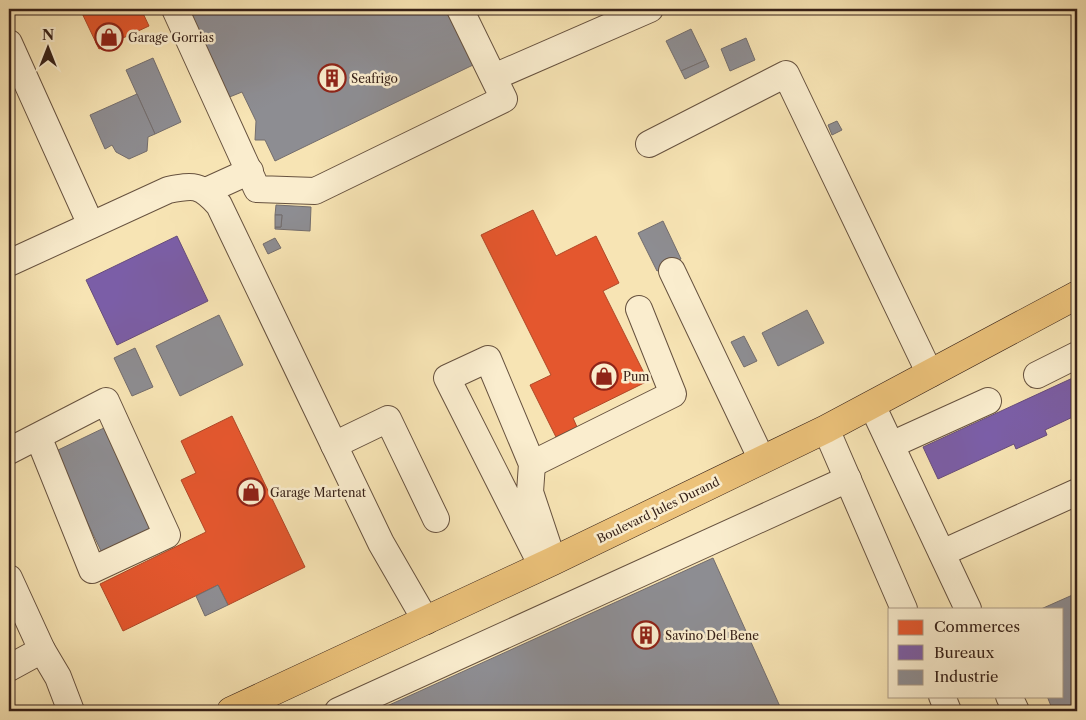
<svg xmlns="http://www.w3.org/2000/svg" width="1086" height="720" viewBox="0 0 1086 720" font-family="'Libre Caslon Text',serif">
<rect width="100%" height="100%" fill="#f7e4b4"/>
<filter id="stains"><feTurbulence type="fractalNoise" baseFrequency=".004" numOctaves="4"/><feColorMatrix values="0 0 0 0 .2 0 0 0 0 .09 0 0 0 0 .02 0 0 0 .5 -.17"/></filter>
<radialGradient id="worn" r=".72"><stop offset=".6" stop-color="#630" stop-opacity="0"/><stop offset="1" stop-color="#630" stop-opacity=".3"/></radialGradient>
<!-- shops -->
<g fill="#e4572e" stroke="#b04727">
<path d="M80,9H141L149,26L99,49Z"/>
<path d="M533,210L556,256L596,236L619,283L603,291L648,381L573,418L577,427L556,437L530,385L551,375L481,235Z"/>
<path d="M232,416L305,567L228,605L218,585L123,631L100,584L206,532L181,480L196,473L181,441Z"/>
</g>
<!-- offices -->
<g fill="#7b5ea7" stroke="#674c7c">
<path d="M177,236L208,301L117,345L86,280Z"/>
<path d="M1077,376V415L1045,430L1047,435L1016,449L1014,444L938,479L923,447Z"/>
</g>
<!-- industry -->
<g fill="#8d8d92" stroke="#736d6d">
<path d="M187,9H446L473,65L275,161L265,140H255L256,121L242,92L227,98Z"/>
<path d="M691,29L706,60L681,71L666,41Z"/>
<path d="M746,38L755,60L730,71L721,49Z"/>
<path d="M153,58L181,122L155,134L126,70Z"/>
<path d="M706,60L709,67L685,79L681,71Z"/>
<path d="M137,94L155,134L148,137L147,151L129,159L116,152L112,145L105,149L90,115Z"/>
<path d="M837,121L842,130L832,135L828,125Z"/>
<path d="M276,205L311,207L310,231L275,229V227H281L282,215H275Z"/>
<path d="M275,215H282L281,227H275Z"/>
<path d="M663,221L681,259L657,271L638,233Z"/>
<path d="M275,238L281,248L268,254L263,244Z"/>
<path d="M807,310L824,343L778,366L762,333Z"/>
<path d="M219,315L243,365L180,396L156,346Z"/>
<path d="M744,336L757,361L744,367L731,342Z"/>
<path d="M135,348L153,387L132,396L114,358Z"/>
<path d="M106,427L154,528L102,553L54,452Z"/>
<path d="M713,558L782,711H376Z"/>
<path d="M218,585L228,605L205,616L196,596Z"/>
<path d="M1077,593V711H1053L1047,696H1062V609H1041Z"/>
</g>
<g fill="none" stroke-linecap="round" stroke-linejoin="round">
<!-- minor casing -->
<g stroke="#67523f" stroke-width="28">
<g id="minor">
<path d="M175,9L257,189L315,191L504,99L460,9"/>
<path d="M9,43L91,225"/>
<path d="M494,77L650,9"/>
<path d="M649,144L786,74L930,374"/>
<path d="M206,191L250,171"/>
<path d="M9,263L168,190C194,185 200,184 219,205L381,543L426,621"/>
<path d="M672,271L762,460"/>
<path d="M1037,375L1077,355"/>
<path d="M872,405L968,609"/>
<path d="M826,429L904,609"/>
<path d="M334,445L388,419L436,519"/>
<path d="M891,445L988,401"/>
<path d="M9,451L106,401L167,535L92,570L38,436"/>
<path d="M532,464L673,394L639,309"/>
<path d="M942,553L1077,492"/>
<path d="M542,566L447,378L488,359L532,464L530,492L553,561"/>
<path d="M9,578L42,650L58,677L71,711"/>
<path d="M9,668L42,650"/>
<path d="M942,696L948,711"/>
<path d="M1009,696L1016,711"/>
<path d="M338,711L848,479"/>
</g>
</g>
<!-- major casing -->
<g stroke="#372118" stroke-width="29">
<path id="major" d="M231,711L553,561L826,429L1077,295"/>
</g>
<!-- minor -->
<use href="#minor" stroke="#faedce" stroke-width="26"/>
<!-- major -->
<use href="#major" stroke="#ecc27a" stroke-width="28"/>
</g>
<!-- icons -->
<defs>
<g id="shop-ring" transform="scale(1.4375)"><circle r="9.5" fill="#faedce" stroke="#8f2418" stroke-width="1.5"/><path d="M-5-2.5h2.3a2.7 3.5 0 0 1 5.4 0H5L5.5 6h-11ZM-1.5-2.5h3a1.5 2.3 0 0 0-3 0Z" fill="#8f2418"/></g>
<g id="building-ring" transform="scale(1.4375)"><circle r="9.5" fill="#faedce" stroke="#8f2418" stroke-width="1.5"/><path d="M-4-6H4V6H1V3H-1V6H-4ZM-2.5-4.3h1.7v1.8h-1.7ZM.8-4.3h1.7v1.8H.8ZM-2.5-1h1.7V.8h-1.7ZM.8-1h1.7V.8H.8Z" fill="#8f2418"/></g>
</defs>
<g fill-rule="evenodd">
<use href="#shop-ring" x="109" y="37"/>
<use href="#building-ring" x="332" y="78"/>
<use href="#shop-ring" x="604" y="376"/>
<use href="#shop-ring" x="251" y="492"/>
<use href="#building-ring" x="646" y="635"/>
</g>
<g text-anchor="middle" dominant-baseline="central" stroke-width="5" stroke-linejoin="round" paint-order="stroke">
<!-- poi labels -->
<g font-size="12" fill="#372118" stroke="#faedce" text-anchor="start">
<text x="128" y="37">Garage Gorrias</text>
<text x="351" y="78">Seafrigo</text>
<text x="623" y="376">Pum</text>
<text x="270" y="492">Garage Martenat</text>
<text x="665" y="635">Savino Del Bene</text>
</g>
<!-- street labels -->
<g font-size="12" fill="#372118" stroke="#faedce">
<text transform="translate(658 510) rotate(-26)">Boulevard Jules Durand</text>
</g>
</g>
<!-- margin -->
<rect width="1086" height="720" fill="none" stroke="#f7e4b4" stroke-width="30"/>
<rect x="10" y="10" width="1066" height="700" fill="none" stroke="#372118" stroke-width="2.5"/>
<rect x="15" y="15" width="1056" height="690" fill="none" stroke="#372118"/>
<!-- legend -->
<rect x="888" y="608" width="175" height="90" fill="#faedce" stroke="#ac9b85"/>
<rect x="898" y="620" width="25" height="15" fill="#e4572e" stroke="#ac9b85"/>
<text x="934" y="632" font-size="15" fill="#372118">Commerces</text>
<rect x="898" y="645" width="25" height="15" fill="#7b5ea7" stroke="#ac9b85"/>
<text x="934" y="658" font-size="15" fill="#372118">Bureaux</text>
<rect x="898" y="670" width="25" height="15" fill="#8d8d92" stroke="#ac9b85"/>
<text x="934" y="682" font-size="15" fill="#372118">Industrie</text>
<!-- north arrow -->
<g transform="translate(48 48)" stroke="#faedce" stroke-width="4" paint-order="stroke">
<path d="M0-4L9 19L0 12L-9 19Z" fill="#372118"/>
<text y="-8" font-size="14" font-weight="bold" text-anchor="middle" fill="#372118">N</text>
</g>
<rect width="100%" height="100%" filter="url(#stains)"/>
<rect width="100%" height="100%" fill="url(#worn)"/>
</svg>
